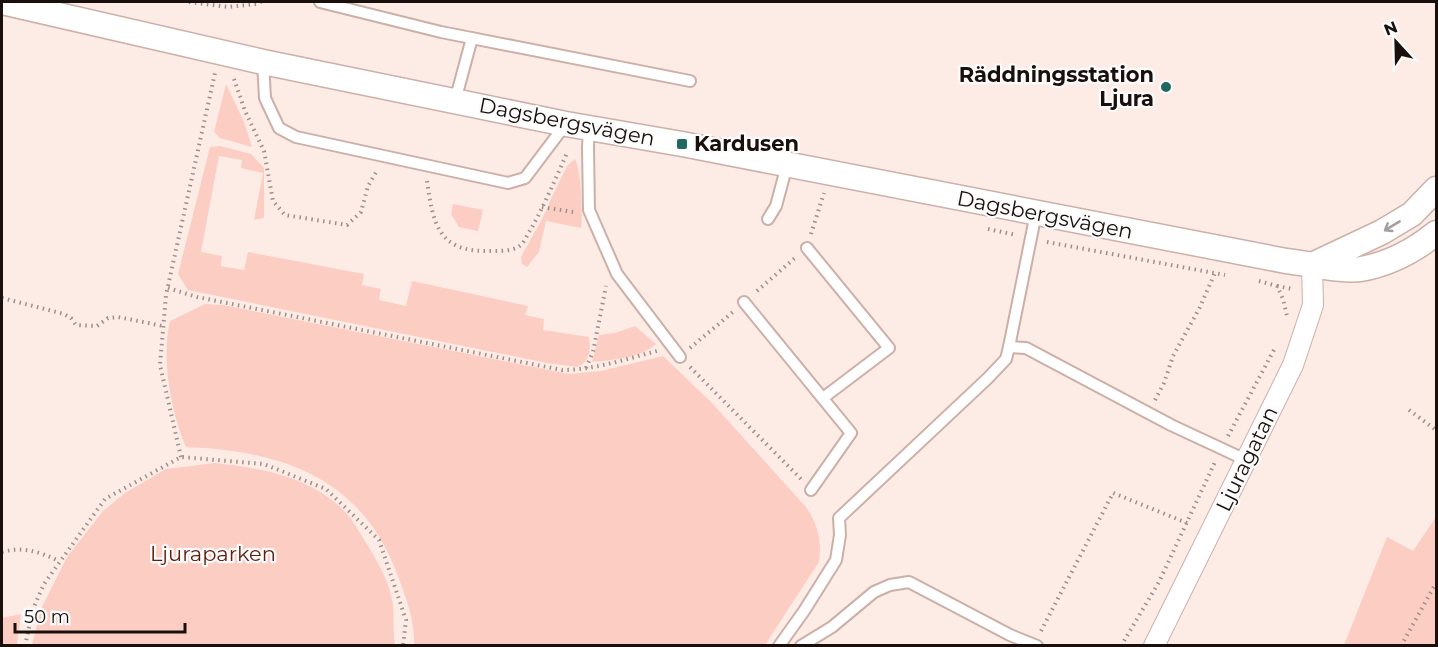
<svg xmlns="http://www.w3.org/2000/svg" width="1438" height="647" font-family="Montserrat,sans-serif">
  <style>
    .green { fill: #fccec3 }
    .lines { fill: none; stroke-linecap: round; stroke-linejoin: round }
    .service-casing { stroke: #ccb0a8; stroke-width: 14 }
    .minor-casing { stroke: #ccb0a8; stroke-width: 22 }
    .tertiary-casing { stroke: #ccb0a8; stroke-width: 27 }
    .path { stroke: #9e8f8b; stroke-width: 4; stroke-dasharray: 1.5 4.5; stroke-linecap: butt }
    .service { stroke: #fff; stroke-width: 10 }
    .minor { stroke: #fff; stroke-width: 20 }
    .tertiary { stroke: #fff; stroke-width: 24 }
    .oneway { stroke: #a39f9e }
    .poi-dot { fill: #1f685f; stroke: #fcfcfc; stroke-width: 2 }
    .labels { text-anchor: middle; stroke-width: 4.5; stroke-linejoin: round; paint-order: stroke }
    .poi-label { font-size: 21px; font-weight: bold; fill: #190f0c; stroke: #fcfcfc; text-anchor: end }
    .street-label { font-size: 21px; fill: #190f0c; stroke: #fcfcfc }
    .park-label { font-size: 21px; fill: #5f1d0d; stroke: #fcfcfc }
  </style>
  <rect width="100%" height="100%" fill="#fdebe6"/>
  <!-- green -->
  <g class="green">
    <polygon points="226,84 244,122 252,147 220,138 214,132"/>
    <path d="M220,146l31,8 13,14v50l-10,2 9,-47 -22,-5 1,-8 -23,-4 -18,96 21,4 -1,10 23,4 4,-18 116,22 -2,11 19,4 -2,11 27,6 6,-25 116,25 -3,9 19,4 -1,11 46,7c2,13 1,25 -12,30l-30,-4 -359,-73 -10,-16 32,-127z"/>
    <path d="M575,159c6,10 8,56 6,69l-35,-7 -7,31 -12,15 -5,-3 -1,-7c5,-10 28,-48 28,-54l18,-37z"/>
    <polygon points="453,204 483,210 478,231 459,227 451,214"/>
    <path d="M205,304l18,1 346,69 32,-3 62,-15 49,47 94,104c12,18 16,33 13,55l-54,83h-351c1,-22 -7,-45 -15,-66 -35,-100 -114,-128 -213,-132 -15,-34 -25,-89 -16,-126z"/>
    <path d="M635,326l21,18c-16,14 -42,16 -64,18l7,-27 16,-2z"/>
    <path d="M215,463c46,5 97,14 130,49 9,9 16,23 23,34 11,18 22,37 25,59 1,13 0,27 2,40h-363l9,-36 26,-52 36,-46 22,-18 41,-24z"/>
    <polygon points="1436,517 1436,645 1344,645 1387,537 1413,551"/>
    <polygon points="21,614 17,645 2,645 2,618"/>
  </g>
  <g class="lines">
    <!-- service casing -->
    <g class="service-casing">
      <g id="service">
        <polyline points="320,2 441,32 690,81"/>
        <polyline points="263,62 265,98 279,128 296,137 508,183 525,178 565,125"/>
        <polyline points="455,101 472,38"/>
        <polyline points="589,128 588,147 589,210 617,274 680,357"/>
        <polyline points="768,219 776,206 787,165"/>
        <polyline points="807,248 889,348 823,398"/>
        <polyline points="744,302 851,433 811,490"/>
        <polyline points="1009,347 1026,348 1171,425 1246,460"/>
        <polyline points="779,646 804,611 836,560 840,535 839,518 988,378 1006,359 1009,347 1036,213"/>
        <polyline points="801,646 832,627 874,592 890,585 909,582 1010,635 1037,646"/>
      </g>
    </g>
    <!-- minor casing -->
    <g class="minor-casing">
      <polyline id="minor" points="1154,646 1293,365 1313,305 1312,265"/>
    </g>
    <!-- tertiary casing -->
    <g class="tertiary-casing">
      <g id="tertiary">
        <path d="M2,2l261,60 303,62 116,20 604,117c20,2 56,11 75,8 28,-5 54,-19 75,-36"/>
        <polyline points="1312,265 1382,232 1412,214 1436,189"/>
      </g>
    </g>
    <!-- path -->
    <g class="path">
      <polyline points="189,2 228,7 257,4 261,2"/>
      <polyline points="234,79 245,111 264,151 273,201 285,215 347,225 361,212 368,186 378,169"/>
      <path d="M427,181c6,41 10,70 59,70 11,0 26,1 35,-6 4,-4 7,-12 10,-16 14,-25 25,-52 37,-78"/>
      <polyline points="542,207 573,212"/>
      <polyline points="988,229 1016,235"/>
      <polyline points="811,234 824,193"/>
      <polyline points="1047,242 1225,275"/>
      <polyline points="1259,281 1277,286 1283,299 1287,316"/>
      <polyline points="1277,286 1293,289"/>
      <path d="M168,288l29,9 365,73c32,0 64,-11 95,-19"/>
      <polyline points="757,291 796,257"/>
      <polyline points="2,298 64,314 71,318 76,325 97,326 108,318 118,317 163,326"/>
      <polyline points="690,348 733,312"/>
      <polyline points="690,367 801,479"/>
      <polyline points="586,368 593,352 606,286"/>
      <polyline points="1155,400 1164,383 1173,356 1200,307 1215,273"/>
      <polyline points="1409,410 1436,430"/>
      <polyline points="1228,436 1275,348"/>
      <polyline points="181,457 160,365 166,295 215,73"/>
      <path d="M2,552c21,-6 38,0 57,9"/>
      <polyline points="1041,631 1113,493 1187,523"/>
      <polyline points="25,646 33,609 44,584 105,499 181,457 264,464 326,489 379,540 406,620 403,646"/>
      <polyline points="1121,646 1159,582 1215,462"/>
      <polyline points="1401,646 1436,583"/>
    </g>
    <!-- service -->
    <use href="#service" class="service"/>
    <!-- minor -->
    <use href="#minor" class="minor"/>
    <!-- tertiary -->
    <use href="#tertiary" class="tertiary"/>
  </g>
  <!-- one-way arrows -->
  <defs><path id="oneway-shaft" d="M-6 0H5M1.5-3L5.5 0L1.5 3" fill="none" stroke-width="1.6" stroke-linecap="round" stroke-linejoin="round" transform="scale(1.5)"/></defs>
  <use class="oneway" href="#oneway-shaft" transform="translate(1392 226) rotate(149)"/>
  <!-- markers -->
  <g class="poi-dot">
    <circle cx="1166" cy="87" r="6"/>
    <rect x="676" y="138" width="12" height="12" rx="3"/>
  </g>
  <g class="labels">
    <!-- poi labels -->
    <g class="poi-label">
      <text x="1154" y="82">Räddningsstation<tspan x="1154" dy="24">Ljura</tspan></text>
      <text x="694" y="151" text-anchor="start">Kardusen</text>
    </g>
    <!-- street labels -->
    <g class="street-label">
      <text transform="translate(567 122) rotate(11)" y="7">Dagsbergsvägen</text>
      <text transform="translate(1045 215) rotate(11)" y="7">Dagsbergsvägen</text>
      <text transform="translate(1247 459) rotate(-64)" y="7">Ljuragatan</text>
    </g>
    <!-- park labels -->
    <g class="park-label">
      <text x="213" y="561">Ljuraparken</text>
    </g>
  </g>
  <!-- border -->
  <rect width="1438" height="647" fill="none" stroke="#190f0c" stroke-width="6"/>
  <!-- north arrow -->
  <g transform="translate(1396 42) rotate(338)" stroke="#fcfcfc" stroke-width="4.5" paint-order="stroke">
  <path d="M0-4.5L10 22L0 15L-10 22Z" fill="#190f0c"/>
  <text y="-9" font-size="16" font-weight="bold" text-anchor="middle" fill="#190f0c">N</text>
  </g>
  <!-- scale -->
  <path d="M15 623v9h170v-9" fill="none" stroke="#190f0c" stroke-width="3"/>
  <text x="24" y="623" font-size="18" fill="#190f0c" stroke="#fcfcfc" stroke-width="4.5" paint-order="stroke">50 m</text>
</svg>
